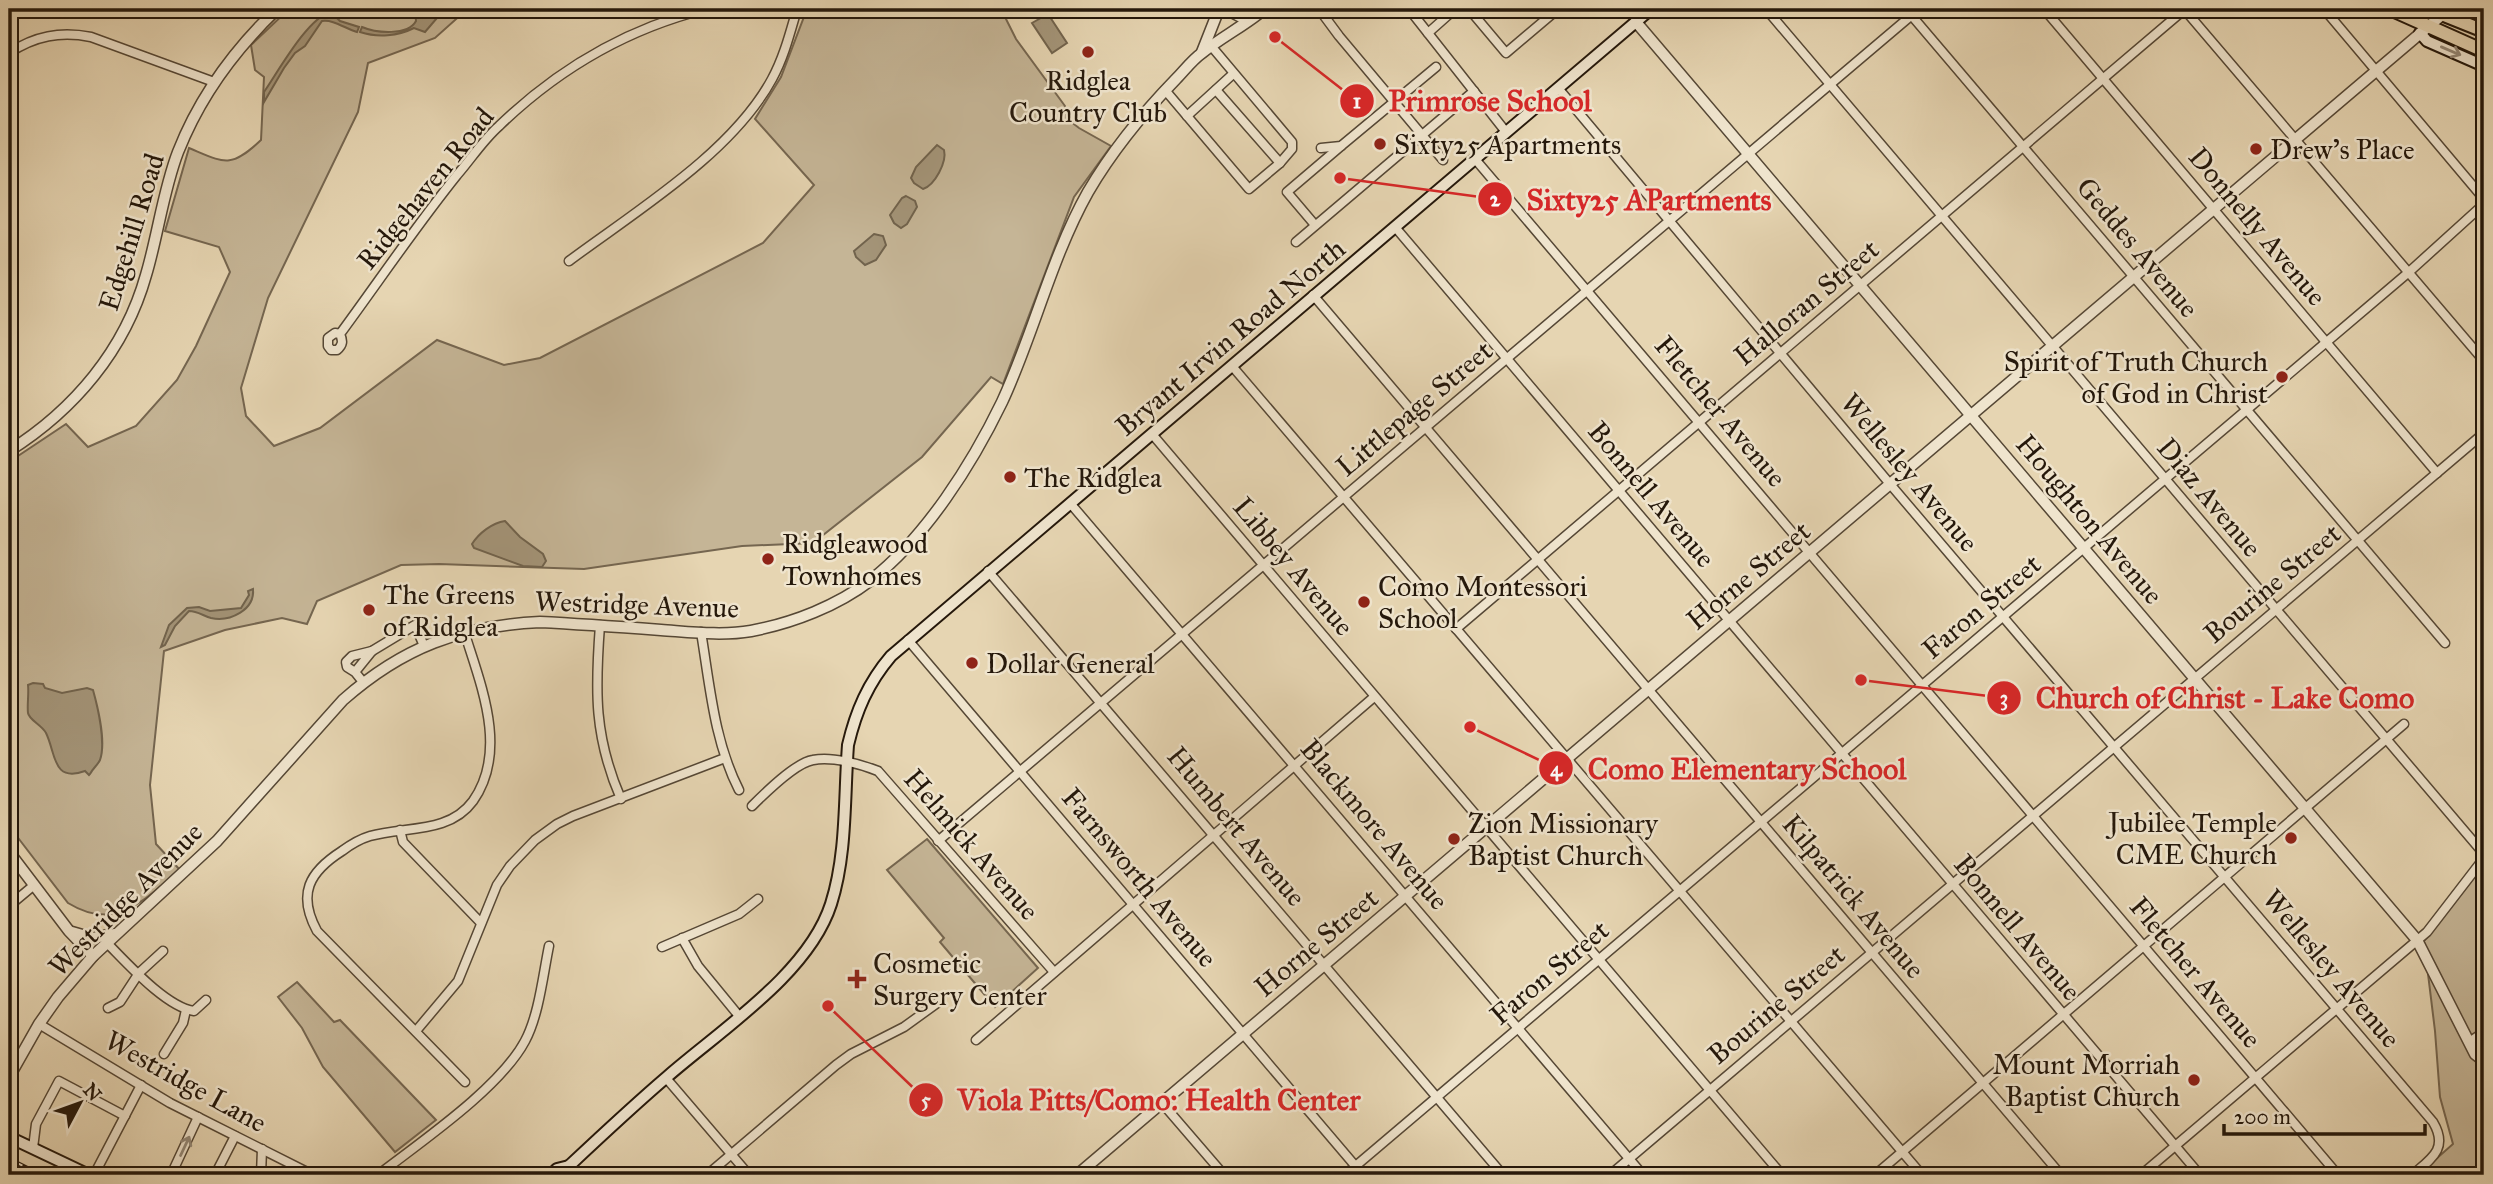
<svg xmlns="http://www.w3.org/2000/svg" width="2493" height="1184" font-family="'IM FELL Great Primer',serif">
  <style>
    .green { fill: #c5b596; stroke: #756650; stroke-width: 2 }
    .water { fill: #a49579; stroke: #71634d; stroke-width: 2 }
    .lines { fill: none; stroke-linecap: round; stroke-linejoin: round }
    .minor-casing { stroke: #554735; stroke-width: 11 }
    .tertiary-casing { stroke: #554735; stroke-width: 13 }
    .secondary-casing { stroke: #25180b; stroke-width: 14 }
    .primary-casing { stroke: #25180b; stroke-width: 16 }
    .minor { stroke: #efe4cd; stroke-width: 8 }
    .tertiary { stroke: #efe4cd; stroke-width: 10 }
    .secondary { stroke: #efe4cd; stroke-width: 10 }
    .primary { stroke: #e6d5b2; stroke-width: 12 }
    .rail-casing { stroke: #25180b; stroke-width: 4.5 }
    .rail { stroke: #efe4cd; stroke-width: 2; stroke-dasharray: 5; stroke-linecap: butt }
    .oneway { stroke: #948876 }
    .poi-dot { fill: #8f2418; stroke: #efe4cd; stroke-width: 2.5 }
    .labels { text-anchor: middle; stroke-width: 5; stroke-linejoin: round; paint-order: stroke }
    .poi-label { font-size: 28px; fill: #25180b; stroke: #efe4cd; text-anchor: start }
    .street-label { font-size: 28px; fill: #25180b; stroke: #efe4cd }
    .leader { fill: none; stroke: #d62828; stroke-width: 2.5 }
    .callout-dot { fill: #d62828; stroke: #efe4cd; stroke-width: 2.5 }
    .mark-label { font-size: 21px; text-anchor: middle; font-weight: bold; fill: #fff }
    .callout-label { font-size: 30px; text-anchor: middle; font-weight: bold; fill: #d62828; stroke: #efe4cd; stroke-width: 5; stroke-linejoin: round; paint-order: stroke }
  </style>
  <rect width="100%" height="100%" fill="#e6d5b2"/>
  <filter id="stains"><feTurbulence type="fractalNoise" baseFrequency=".00286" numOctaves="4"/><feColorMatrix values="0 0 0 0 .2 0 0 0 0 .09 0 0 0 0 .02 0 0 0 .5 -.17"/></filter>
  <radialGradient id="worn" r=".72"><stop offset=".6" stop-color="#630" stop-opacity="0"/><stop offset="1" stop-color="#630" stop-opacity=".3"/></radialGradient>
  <!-- green -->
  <g class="green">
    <path d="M289,9h174l1,3 -29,26 -67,25 -10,49 -90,186 -27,90 5,28 28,30 46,-18 117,-88 67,25 36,-7 223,-115 51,-58 -59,-66 26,-42 26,-68h194l15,30 49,67 1,12 13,10 32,18 -37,51 -71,187 -12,-7 -69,80 -109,86 -71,3 -158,23 -145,-5 -38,1 -84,36 -10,23 -25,-6 -57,12 -61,21 -14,134 6,59 24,26c-36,29 -63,63 -112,33l-59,-77v-364l57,-38 22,23 48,-21 41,-46 19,-34 34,-74 -11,-25 -54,-16 24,-83c36,15 41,21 72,-8l3,-63 -9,-7 -4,-25z"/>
    <polygon points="927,839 1038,968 995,1007 940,942 944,938 887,870"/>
    <polygon points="2484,865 2484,1175 2418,1175 2453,1144 2440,1097 2435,1031 2424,941"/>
    <polygon points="297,982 334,1022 340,1020 436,1120 395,1152 323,1067 302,1028 278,997"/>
  </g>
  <!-- water -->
  <g class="water">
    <path d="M415,9h25l-3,9 -12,14 -11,-4c-16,8 -36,10 -54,4l2,-5c14,6 46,9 54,-6z"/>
    <path d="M331,12l9,9 19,6 -2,5c-11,-3 -24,-13 -35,-11l-17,25 -10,7 -11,15 -20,34v-10c14,-20 44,-75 67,-80z"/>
    <polygon points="1048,14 1067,43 1052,53 1032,23"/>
    <path d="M937,145l7,5c3,12 -9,35 -21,39l-9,-6 -3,-5 5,-11z"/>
    <polygon points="906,196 915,201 917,207 907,224 901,228 894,223 890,215 902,198"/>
    <polygon points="874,234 883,236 886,245 876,260 865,265 856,257 854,251"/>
    <path d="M505,521l15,16 23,17 3,7 -4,6 -19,-1 -49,-18 -2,-4c7,-11 20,-21 33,-23z"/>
    <path d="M253,589c2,21 -23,33 -42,29 -8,-2 -13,-7 -22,-7l-14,15 -10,19 -4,2 8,-22 18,-17 12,-1 11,4 31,-3 8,-13 -1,-4z"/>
    <path d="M33,683l10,1 2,4 17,5 25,-5 6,2c5,18 13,53 7,70 -3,6 -7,8 -10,14l-1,1 -4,-4c-33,12 -29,-18 -39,-38 -4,-8 -17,-13 -18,-20 -1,-8 1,-19 0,-28z"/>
  </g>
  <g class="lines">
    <!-- minor casing -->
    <g class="minor-casing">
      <g id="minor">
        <polyline points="1319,9 1339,36 1443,160"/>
        <polyline points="1409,9 1506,132"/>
        <polyline points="1469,9 1506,53 1558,9"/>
        <polyline points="1766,9 2484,854"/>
        <polyline points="1906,9 2445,643"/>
        <polyline points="2044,9 2437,473"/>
        <polyline points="2184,9 2484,361"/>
        <polyline points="2324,9 2484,199"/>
        <polyline points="2472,9 2484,14"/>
        <polyline points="1428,33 1455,9"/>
        <path d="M9,53c26,-17 51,-22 82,-16l123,45"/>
        <path d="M1558,88l332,396 543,638c16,27 -2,37 -21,53"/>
        <polyline points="1165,90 1249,189 1280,163 1292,149 1292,142 1212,47"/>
        <polyline points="1216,90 1280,163"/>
        <polyline points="1187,116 1233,74"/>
        <polyline points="1321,148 1341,146 1436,67"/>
        <polyline points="1475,159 2338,1175"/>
        <polyline points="1315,225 1287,192 1341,146"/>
        <polyline points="1395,227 2200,1175"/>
        <polyline points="1296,242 1474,91"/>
        <path d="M569,261c67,-50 163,-108 203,-182 12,-22 18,-46 25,-70"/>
        <polyline points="1313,295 2061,1175"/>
        <path d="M340,334c3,7 3,11 -3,16h-6l-3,-4v-8l7,-5 5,1c39,-53 76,-108 117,-159 14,-16 26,-35 42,-49 59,-57 127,-97 207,-117"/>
        <polyline points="1232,366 1922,1175"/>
        <polyline points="1152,434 1782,1175"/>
        <polyline points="1070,503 1643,1175"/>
        <polyline points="988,571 1503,1175"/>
        <path d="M600,625c-5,66 -6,112 21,174"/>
        <polyline points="1456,629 2185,9"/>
        <path d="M464,631c16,52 45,119 9,170 -24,33 -68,25 -103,35 -10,3 -20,9 -28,15 -33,21 -45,43 -25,80l148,151"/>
        <path d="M701,632c9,54 13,109 38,158"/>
        <polyline points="908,640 1363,1175"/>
        <polyline points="372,651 415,625 424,646"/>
        <polyline points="355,672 372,651 352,656 346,662 347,667 355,672 363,682"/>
        <path d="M752,806c13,-13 43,-43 61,-46 19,-4 47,4 65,11l176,201"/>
        <polyline points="400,830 403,842 481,923"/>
        <polyline points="938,841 1919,9"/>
        <polyline points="9,906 33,886"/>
        <polyline points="682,938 698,966 739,1016"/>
        <path d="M107,943c20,20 59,64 87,68l12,-11"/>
        <polyline points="662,947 739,914 758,899"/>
        <polyline points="108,1008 120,1002 139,973 163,951"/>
        <polyline points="39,1024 170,1103 313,1175"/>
        <polyline points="416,1031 458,981 497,885 510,866 535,840 557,824 573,816 725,758"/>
        <polyline points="976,1040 1374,697"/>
        <polyline points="2469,1042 2484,1032"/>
        <polyline points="164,1054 183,1023 186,1010"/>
        <polyline points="2484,1076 2481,1090 2484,1110"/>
        <polyline points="666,1078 749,1175"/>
        <polyline points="1162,1103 1224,1175"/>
        <polyline points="33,1148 36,1124 59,1081 125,1116"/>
        <polyline points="94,1175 141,1085"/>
        <polyline points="171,1175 198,1117"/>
        <polyline points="215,1175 235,1136"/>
        <polyline points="261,1175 262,1149"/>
        <path d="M378,1175c44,-34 122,-87 147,-134 14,-26 18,-66 24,-95"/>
        <polyline points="707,1175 836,1065 851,1054 904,1027 940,1001"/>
        <polyline points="1345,1175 2409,272 2484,204"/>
        <polyline points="1610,1175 2484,433"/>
        <polyline points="1875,1175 2404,724"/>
        <polyline points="2141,1175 2427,932 2484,858"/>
      </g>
    </g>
    <!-- tertiary casing -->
    <g class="tertiary-casing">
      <g id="tertiary">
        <polyline points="1226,9 1243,18 1268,9"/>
        <polyline points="1636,22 2417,940 2475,1054 2484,1061"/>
        <polyline points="1202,52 1219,9"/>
        <path d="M9,451c65,-41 116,-101 137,-176 12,-40 17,-84 32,-123 22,-56 56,-102 99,-143"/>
        <polyline points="9,852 69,931 93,956"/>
        <polyline points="72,932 93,938 115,934"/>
        <path d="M9,1077l30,-53 19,-27 35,-41 124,-115 126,-141c60,-53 117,-74 197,-78 40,2 81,5 121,8 29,2 61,6 90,1 42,-8 86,-25 120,-51 55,-43 101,-116 131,-178 32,-69 49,-144 86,-210 24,-41 55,-79 88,-113 8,-8 16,-19 26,-26 17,-14 38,-25 56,-39"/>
        <polyline points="1077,1175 2449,9"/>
      </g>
    </g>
    <!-- secondary casing -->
    <g class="secondary-casing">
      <g id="secondary">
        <polyline points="2420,33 2427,41 2484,66"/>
        <polyline points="9,1137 89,1175"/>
        <polyline points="551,1175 557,1169 569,1166"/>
        <path d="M565,1175l4,-9c33,-31 65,-61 99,-90 54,-47 141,-103 163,-172 16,-50 13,-106 17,-159 8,-34 20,-62 43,-89l760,-647"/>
      </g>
    </g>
    <!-- primary casing -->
    <g class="primary-casing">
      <g id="primary">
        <polyline points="2390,9 2484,51"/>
        <polyline points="2429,9 2484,31"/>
      </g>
    </g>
    <!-- minor -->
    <use href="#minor" class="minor"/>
    <!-- tertiary -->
    <use href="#tertiary" class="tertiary"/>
    <!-- secondary -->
    <use href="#secondary" class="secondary"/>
    <!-- primary -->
    <use href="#primary" class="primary"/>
    <!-- rail casing -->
    <g class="rail-casing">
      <g id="rail">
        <polyline points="9,1159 41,1175"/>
        <polyline points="9,1173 14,1175"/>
      </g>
    </g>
    <!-- rail -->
    <use href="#rail" class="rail"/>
  </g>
  <!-- one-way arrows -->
  <defs><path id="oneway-shaft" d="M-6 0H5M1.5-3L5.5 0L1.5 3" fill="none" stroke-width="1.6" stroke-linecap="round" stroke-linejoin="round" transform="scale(1.75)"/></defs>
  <g class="oneway">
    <use href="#oneway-shaft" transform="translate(2451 51) rotate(23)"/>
    <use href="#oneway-shaft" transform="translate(185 1146) rotate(-65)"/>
  </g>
  <!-- markers -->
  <g class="poi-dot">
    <circle cx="1088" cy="52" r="7"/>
    <circle cx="1380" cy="144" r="7"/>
    <circle cx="2256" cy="149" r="7"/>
    <circle cx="2282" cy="377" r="7"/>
    <circle cx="1010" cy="477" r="7"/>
    <circle cx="768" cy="559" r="7"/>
    <circle cx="1364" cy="602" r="7"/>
    <circle cx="369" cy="610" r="7"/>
    <circle cx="972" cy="663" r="7"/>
    <circle cx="2291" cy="838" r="7"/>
    <circle cx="1454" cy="839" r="7"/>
    <path d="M853.5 968.5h7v7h7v7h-7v7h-7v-7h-7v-7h7z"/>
    <circle cx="2194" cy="1080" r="7"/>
  </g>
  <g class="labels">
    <!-- poi labels -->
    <g class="poi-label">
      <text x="1088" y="90" text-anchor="middle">Ridglea<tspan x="1088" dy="32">Country Club</tspan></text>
      <text x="1394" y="154">Sixty25 Apartments</text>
      <text x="2270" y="159">Drew's Place</text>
      <text x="2268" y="371" text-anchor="end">Spirit of Truth Church<tspan x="2268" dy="32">of God in Christ</tspan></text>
      <text x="1024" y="487">The Ridglea</text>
      <text x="782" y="553">Ridgleawood<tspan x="782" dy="32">Townhomes</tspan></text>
      <text x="1378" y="596">Como Montessori<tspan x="1378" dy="32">School</tspan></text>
      <text x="383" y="604">The Greens<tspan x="383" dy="32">of Ridglea</tspan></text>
      <text x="986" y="673">Dollar General</text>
      <text x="2277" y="832" text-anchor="end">Jubilee Temple<tspan x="2277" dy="32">CME Church</tspan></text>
      <text x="1468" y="833">Zion Missionary<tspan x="1468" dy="32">Baptist Church</tspan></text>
      <text x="873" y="973">Cosmetic<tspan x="873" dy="32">Surgery Center</tspan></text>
      <text x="2180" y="1074" text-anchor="end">Mount Morriah<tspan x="2180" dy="32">Baptist Church</tspan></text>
    </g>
    <!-- street labels -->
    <g class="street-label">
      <text transform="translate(425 188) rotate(-51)" y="10">Ridgehaven Road</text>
      <text transform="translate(2258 226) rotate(50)" y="10">Donnelly Avenue</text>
      <text transform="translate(131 232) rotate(-73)" y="10">Edgehill Road</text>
      <text transform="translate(2138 247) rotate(50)" y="10">Geddes Avenue</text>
      <text transform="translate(1806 302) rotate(-40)" y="10">Halloran Street</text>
      <text transform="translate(1230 337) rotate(-40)" y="10">Bryant Irvin Road North</text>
      <text transform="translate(1414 408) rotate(-40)" y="10">Littlepage Street</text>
      <text transform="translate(1721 411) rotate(50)" y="10">Fletcher Avenue</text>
      <text transform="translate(1910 472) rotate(50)" y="10">Wellesley Avenue</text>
      <text transform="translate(1652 494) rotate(50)" y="10">Bonnell Avenue</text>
      <text transform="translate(2210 497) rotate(50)" y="10">Diaz Avenue</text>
      <text transform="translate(2090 519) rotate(50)" y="10">Houghton Avenue</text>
      <text transform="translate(1294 566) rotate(50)" y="10">Libbey Avenue</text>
      <text transform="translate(1748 575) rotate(-40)" y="10">Horne Street</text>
      <text transform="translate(2272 583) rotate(-40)" y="10">Bourine Street</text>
      <text transform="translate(637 604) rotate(2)" y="10">Westridge Avenue</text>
      <text transform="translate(1981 606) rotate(-40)" y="10">Faron Street</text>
      <text transform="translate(1375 824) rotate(50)" y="10">Blackmore Avenue</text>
      <text transform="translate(1237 826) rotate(50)" y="10">Humbert Avenue</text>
      <text transform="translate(972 844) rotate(49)" y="10">Helmick Avenue</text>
      <text transform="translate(1140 877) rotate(50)" y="10">Farnsworth Avenue</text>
      <text transform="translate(1854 896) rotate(50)" y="10">Kilpatrick Avenue</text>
      <text transform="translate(125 899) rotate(-45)" y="10">Westridge Avenue</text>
      <text transform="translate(2018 927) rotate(50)" y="10">Bonnell Avenue</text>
      <text transform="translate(1316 942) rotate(-40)" y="10">Horne Street</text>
      <text transform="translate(2332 968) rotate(50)" y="10">Wellesley Avenue</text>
      <text transform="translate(1549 972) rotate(-40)" y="10">Faron Street</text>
      <text transform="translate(2196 972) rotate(50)" y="10">Fletcher Avenue</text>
      <text transform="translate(1776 1004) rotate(-40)" y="10">Bourine Street</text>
      <text transform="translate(186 1081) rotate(29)" y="10">Westridge Lane</text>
    </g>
  </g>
  <!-- callouts -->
  <path class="leader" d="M1275 37L1357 101M1340 178L1495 199M1861 680L2004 698M1470 727L1556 768M828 1006L926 1100"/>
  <g class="callout-dot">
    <circle cx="1275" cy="37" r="7"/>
    <circle cx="1340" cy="178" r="7"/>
    <circle cx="1861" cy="680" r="7"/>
    <circle cx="1470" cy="727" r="7"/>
    <circle cx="828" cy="1006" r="7"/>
    <circle cx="1357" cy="101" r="18"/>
    <circle cx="1495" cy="199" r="18"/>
    <circle cx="2004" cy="698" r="18"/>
    <circle cx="1556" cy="768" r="18"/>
    <circle cx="926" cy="1100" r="18"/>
  </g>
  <g class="mark-label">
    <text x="1357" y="108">1</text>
    <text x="1495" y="206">2</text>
    <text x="2004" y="705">3</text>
    <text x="1556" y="776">4</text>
    <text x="926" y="1107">5</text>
  </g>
  <g class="callout-label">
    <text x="1490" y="111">Primrose School</text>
    <text x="1649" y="210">Sixty25 APartments</text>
    <text x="2225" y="708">Church of Christ - Lake Como</text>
    <text x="1747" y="779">Como Elementary School</text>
    <text x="1159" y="1110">Viola Pitts/Como: Health Center</text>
  </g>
  <!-- margin -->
  <rect width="2493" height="1184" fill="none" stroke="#e6d5b2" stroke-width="35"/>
  <rect x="10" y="10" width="2472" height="1163" fill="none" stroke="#25180b" stroke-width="3.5"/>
  <rect x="18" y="18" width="2458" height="1149" fill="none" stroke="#25180b" stroke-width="2"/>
  <!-- north arrow -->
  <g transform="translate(80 1103) rotate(49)" stroke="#efe4cd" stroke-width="5" paint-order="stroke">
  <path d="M0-5L12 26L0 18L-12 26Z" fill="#25180b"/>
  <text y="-10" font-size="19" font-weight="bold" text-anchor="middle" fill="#25180b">N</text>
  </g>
  <!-- scale -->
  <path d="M2224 1124v10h201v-10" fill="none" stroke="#25180b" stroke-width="3.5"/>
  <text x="2234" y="1124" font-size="21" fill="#25180b" stroke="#efe4cd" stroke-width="5" paint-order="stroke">200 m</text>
  <rect width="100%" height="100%" filter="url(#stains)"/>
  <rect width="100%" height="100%" fill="url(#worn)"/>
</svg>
